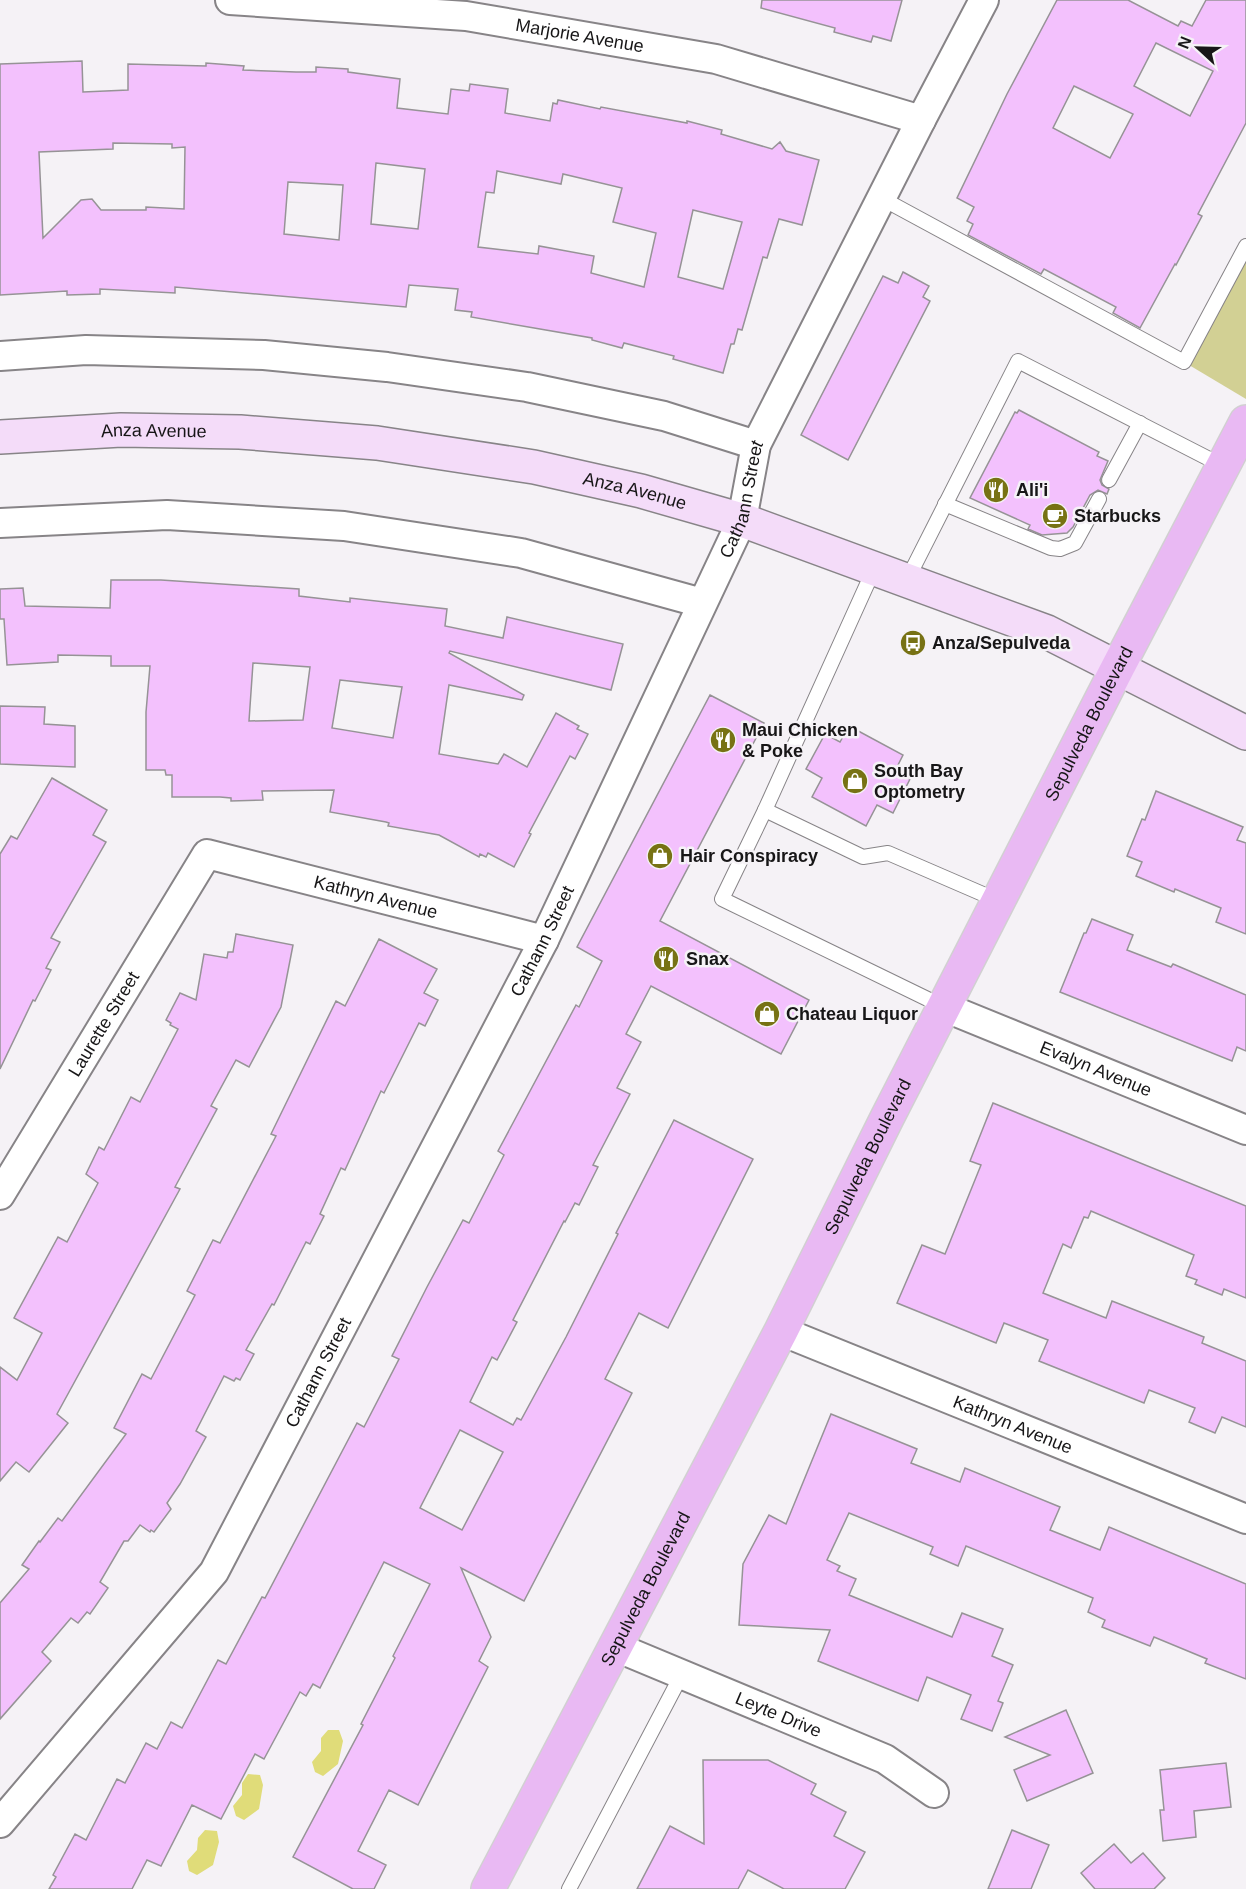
<svg xmlns="http://www.w3.org/2000/svg" width="1246" height="1889" font-family="Helvetica,sans-serif">
  <style>
    .green { fill: #d2d094 }
    .water { fill: #e0dc79 }
    .building { fill: #f3c1fd; stroke: #969396; stroke-width: 1.5; fill-rule: evenodd }
    .lines { fill: none; stroke-linecap: round; stroke-linejoin: round }
    .lane-casing { stroke: #878487; stroke-width: 16 }
    .street-casing { stroke: #878487; stroke-width: 32 }
    .secondary-casing { stroke: #878487; stroke-width: 36 }
    .primary-casing { stroke: #d1d0d1; stroke-width: 36 }
    .lane { stroke: #fff; stroke-width: 14 }
    .street { stroke: #fff; stroke-width: 28 }
    .secondary { stroke: #f4dcf9; stroke-width: 33 }
    .primary { stroke: #e9b9f3; stroke-width: 33 }
    .labels { text-anchor: middle; stroke-width: 5; stroke-linejoin: round; paint-order: stroke }
    .street-label { font-size: 18px; fill: #171617; stroke: #f5f2f6 }
    .poi-label { font-size: 18px; font-weight: bold; fill: #171617; stroke: #f5f2f6; text-anchor: start }
  </style>
  <rect width="100%" height="100%" fill="#f5f2f6"/>
  <!-- green -->
  <polygon class="green" points="1246,246 1246,399 1184,362"/>
  <!-- water -->
  <g class="water">
    <polygon points="328,1730 339,1730 343,1741 338,1764 323,1776 315,1772 312,1762 321,1751 321,1738"/>
    <polygon points="248,1774 260,1775 263,1785 259,1809 244,1820 236,1816 233,1806 242,1795 242,1783"/>
    <polygon points="205,1830 217,1831 219,1842 213,1865 197,1875 189,1871 187,1861 197,1850 198,1838"/>
  </g>
  <!-- building -->
  <g class="building">
    <polygon points="762,0 902,0 891,41 873,36 871,42 834,32 835,28 761,8"/>
    <path d="M1057,0h71l50,26 3,-5 11,5 14,-26h40v123l-48,91 4,2 -26,49 -1,-1 -35,64 -27,-15 3,-6 -72,-38 -3,5 -73,-39 5,-11 -6,-3 7,-14 -17,-9 50,-104zM1156,43l57,28 -23,45 -56,-30zM1074,86l59,28 -23,44 -57,-30z"/>
    <path d="M82,61l1,31 45,-2v-26l78,2v-3l38,3 -1,4 53,2h20v-5l32,2v3l52,7 -3,29 51,6 3,-25 18,2 1,-7 38,5 -3,24 45,8 3,-18 4,1 1,-4 42,9 1,-2 86,16v-2l35,9 -1,4 51,15 8,-7 6,9 33,9 -17,65 -23,-6 -12,39 -4,-1 -21,73 -4,-1 -4,15h-3l-8,29 -50,-14 1,-3 -50,-13 -2,5 -30,-8v-2l-121,-21 1,-5 -17,-2 3,-21 -49,-4 -3,22 -231,-20v6l-75,-4v5l-33,1v-4l-67,4v-231zM113,143l59,1v4l13,-1 -1,62 -38,-2v3h-45l-9,-11 -11,1 -38,38 -4,-86 74,-3zM376,163l49,6 -7,60 -47,-5zM497,171l64,13 2,-10 59,14 -9,34 43,11 -12,54 -53,-14 3,-17 -55,-10 -1,8 -60,-7 8,-55 8,1zM288,182l55,3 -4,55 -55,-6zM693,210l49,12 -19,67 -45,-12z"/>
    <polygon points="903,272 929,286 923,297 930,301 848,460 801,435 883,276 898,283"/>
    <polygon points="1019,410 1099,452 1097,456 1108,461 1100,480 1102,485 1109,489 1107,494 1098,490 1090,495 1073,527 1067,533 1042,535 1028,529 1030,525 970,498 1015,412 1017,413"/>
    <path d="M111,580h50l138,9v7l51,6v-4l97,11 -2,17 58,12 4,-21 116,27 -12,46 -161,-39 -1,2 75,42 -2,5 -73,-15 -10,69 59,10 6,-10 23,13 29,-54 23,13 -2,3 11,5 -13,25 -5,-3 -41,77 2,1 -17,33 -26,-14 -2,4 -6,-3 -1,3 -40,-22 -51,-9 1,-3 -3,-1 -56,-10 4,-22 -72,1 1,9 -32,1v-3l-11,-1h-48v-22h-6l-1,-5h-19v-58l4,-46h-39v-10l-53,-1v7l-51,3 -3,-46h-4v-30l23,-1 2,18 85,2zM253,663l57,4 -7,53 -54,1zM340,680l62,7 -9,51 -61,-10z"/>
    <path d="M710,695l54,28 -104,198 149,79 -28,54 -130,-68 -25,48 15,8 -24,46 13,6 -37,71 5,2 -19,38 -4,-2 -10,19 -1,-1 -51,99 4,2 -20,38 -5,-3 -22,45 43,23 4,-7 4,2 45,-83 52,-103 -2,-1 58,-113 79,39 -85,169 -29,-15 -34,66 27,14 -108,208 -63,-33 30,69 -12,24 9,6 -70,138 -29,-15 -31,61 28,14 -12,24h-21l-60,-32 70,-132 -2,-1 34,-66 -2,-2 37,-72 -46,-22 -64,126 -7,-4 -7,12 -6,-4 -36,67 -9,-5 -34,65 -29,-14 -31,61 -14,-6 -15,29h-83l7,-12 -3,-2 22,-41 11,6 31,-61 8,4 21,-40 11,6 14,-27 11,6 36,-68 8,4 36,-67 3,1 92,-175 7,4 35,-68 -7,-3 35,-69 36,-67 6,3 35,-68 -6,-4 78,-146 3,2 23,-46 -25,-14zM460,1430l43,22 -41,78 -42,-22z"/>
    <polygon points="0,706 45,707 44,724 75,726 75,767 0,764"/>
    <polygon points="849,726 903,755 895,771 910,779 893,813 877,805 866,826 812,797 822,778 806,769 825,734 840,742"/>
    <polygon points="52,778 107,810 93,835 106,842 51,938 60,942 46,968 51,970 35,1001 33,1000 0,1069 0,854 11,836 17,839"/>
    <polygon points="1156,791 1243,827 1237,840 1246,843 1246,934 1216,922 1221,908 1175,889 1174,892 1136,876 1142,862 1127,856 1142,819 1145,820"/>
    <polygon points="1092,919 1133,935 1127,950 1171,967 1173,964 1246,995 1246,1051 1237,1047 1232,1061 1060,992 1084,933 1086,933"/>
    <polygon points="236,934 293,945 281,1007 249,1067 236,1060 211,1106 217,1109 175,1187 180,1189 57,1414 68,1423 29,1472 16,1462 0,1481 0,1367 17,1380 42,1333 14,1318 58,1237 67,1242 98,1183 86,1174 99,1147 104,1150 131,1097 140,1102 178,1029 170,1025 171,1023 166,1020 180,993 196,1000 204,954 227,958 228,952 233,952"/>
    <polygon points="379,939 437,969 424,993 438,1000 425,1026 419,1023 384,1093 381,1091 345,1170 341,1168 320,1214 324,1216 310,1244 306,1242 274,1305 272,1304 246,1350 254,1354 240,1380 236,1378 234,1381 224,1376 196,1431 206,1437 180,1484 167,1503 171,1509 154,1532 151,1530 150,1532 140,1525 128,1541 124,1541 100,1582 108,1588 90,1614 87,1612 78,1623 71,1618 42,1652 51,1661 0,1719 0,1603 29,1569 22,1565 39,1541 40,1542 58,1518 62,1521 126,1434 114,1428 142,1374 151,1379 195,1295 187,1291 213,1240 220,1243 276,1136 271,1134 336,1001 345,1006"/>
    <polygon points="993,1103 1246,1206 1246,1298 1224,1289 1222,1295 1195,1284 1197,1280 1186,1276 1194,1255 1091,1211 1088,1218 1084,1217 1071,1248 1063,1244 1043,1293 1106,1318 1112,1301 1204,1337 1202,1343 1246,1361 1246,1427 1222,1417 1215,1433 1189,1422 1195,1408 1149,1390 1144,1403 1039,1361 1048,1340 1004,1323 996,1343 897,1303 922,1245 945,1254 981,1165 970,1161"/>
    <polygon points="831,1414 917,1449 911,1463 960,1482 965,1468 1060,1507 1050,1530 1100,1550 1109,1527 1246,1584 1246,1679 1205,1663 1207,1659 1154,1637 1150,1646 1102,1627 1105,1620 1088,1612 1093,1598 966,1546 958,1566 930,1554 933,1547 849,1513 827,1560 840,1566 837,1571 856,1579 849,1595 952,1637 962,1613 1003,1629 992,1656 1013,1665 998,1701 1003,1703 992,1731 961,1719 971,1695 927,1677 918,1701 818,1661 830,1630 739,1625 743,1564 769,1515 786,1524"/>
    <polygon points="1066,1710 1093,1773 1027,1801 1014,1770 1050,1755 1005,1737"/>
    <polygon points="703,1760 768,1760 816,1784 811,1794 846,1812 834,1836 865,1852 845,1889 784,1889 748,1870 738,1889 637,1889 670,1826 704,1844"/>
    <polygon points="1226,1763 1231,1807 1194,1811 1196,1837 1163,1841 1160,1810 1164,1810 1160,1770"/>
    <polygon points="1012,1830 1049,1845 1031,1889 988,1889"/>
    <polygon points="1114,1844 1131,1863 1143,1853 1165,1878 1154,1889 1095,1889 1081,1873"/>
  </g>
  <g class="lines">
    <!-- lane casing -->
    <g class="lane-casing">
      <g id="lane">
        <polyline points="881,198 1184,362 1246,246"/>
        <polyline points="1109,480 1140,423"/>
        <polyline points="945,504 1051,548 1060,549 1075,543 1099,499"/>
        <polyline points="874,569 765,810 863,857 888,853 999,901"/>
        <polyline points="906,582 1018,361 1223,466"/>
        <polyline points="765,810 722,899 944,1007"/>
        <polyline points="569,1889 682,1674"/>
      </g>
    </g>
    <!-- street casing -->
    <g class="street-casing">
      <g id="street">
        <path id="s1" d="M230,0l236,16 250,43 205,61"/>
        <polyline points="0,356 86,350 264,355 387,367 527,387 664,416 756,445"/>
        <polyline points="0,523 167,515 344,526 521,553 702,603"/>
        <path id="s2" d="M944,1007l302,123"/>
        <path id="s3" d="M0,1195l207,-341 337,86"/>
        <path id="s4" d="M781,1331l465,188"/>
        <path id="s5" d="M616,1647l269,112 49,34"/>
        <path id="s6" d="M0,1823l214,-251 330,-632 198,-420 14,-75 165,-325 63,-120"/>
      </g>
    </g>
    <!-- secondary casing -->
    <g class="secondary-casing">
      <g id="secondary">
        <path id="s7" d="M0,437l121,-7 119,2 137,11 157,24 107,24 101,29 305,112 199,101"/>
      </g>
    </g>
    <!-- primary casing -->
    <g class="primary-casing">
      <g id="primary">
        <path id="s8" d="M488,1889l293,-558 106,-213 231,-451 128,-245"/>
      </g>
    </g>
    <!-- lane -->
    <use href="#lane" class="lane"/>
    <!-- street -->
    <use href="#street" class="street"/>
    <!-- secondary -->
    <use href="#secondary" class="secondary"/>
    <!-- primary -->
    <use href="#primary" class="primary"/>
  </g>
  <!-- icons -->
  <defs>
    <g id="restaurant-disc" transform="scale(1.35)"><circle r="9.5" fill="#777214" stroke="#f5f2f6"/><path d="M-5-6h1v4h1v-4h1v4h1v-4h1v5L-1.5 .5V6h-2V.5L-5-1ZM5-6V6H3V1.5H1.5Q1.5-4 5-6Z" fill="#fff"/></g>
    <g id="cafe-disc" transform="scale(1.35)"><circle r="9.5" fill="#777214" stroke="#f5f2f6"/><path d="M-5.5-4.5H6V0H3Q3 3.5 0 3.5H-2.5Q-5.5 3.5-5.5 0ZM3-3.2v2h1.7v-2ZM-6 4.5H4V6H-6Z" fill="#fff"/></g>
    <g id="bus-disc" transform="scale(1.35)"><circle r="9.5" fill="#777214" stroke="#f5f2f6"/><path d="M-5-6H5V4H4V6H2V4H-2V6H-4V4H-5ZM-3.5-4V0h7V-4ZM-3.5 1.2v1.5H-2V1.2ZM2 1.2v1.5H3.5V1.2Z" fill="#fff"/></g>
    <g id="shop-disc" transform="scale(1.35)"><circle r="9.5" fill="#777214" stroke="#f5f2f6"/><path d="M-5-2.5h2.3a2.7 3.5 0 0 1 5.4 0H5L5.5 6h-11ZM-1.5-2.5h3a1.5 2.3 0 0 0-3 0Z" fill="#fff"/></g>
  </defs>
  <g fill-rule="evenodd">
    <use href="#restaurant-disc" x="996" y="490"/>
    <use href="#cafe-disc" x="1055" y="516"/>
    <use href="#bus-disc" x="913" y="643"/>
    <use href="#restaurant-disc" x="723" y="740"/>
    <use href="#shop-disc" x="855" y="781"/>
    <use href="#shop-disc" x="660" y="856"/>
    <use href="#restaurant-disc" x="666" y="959"/>
    <use href="#shop-disc" x="767" y="1014"/>
  </g>
  <g class="labels">
    <!-- street labels -->
    <g class="street-label">
      <text dy="6" stroke="none"><textPath href="#s1" startOffset="352">Marjorie Avenue</textPath></text>
      <text dy="6" stroke="none"><textPath href="#s7" startOffset="154">Anza Avenue</textPath></text>
      <text dy="6" stroke="none"><textPath href="#s7" startOffset="640">Anza Avenue</textPath></text>
      <text dy="6" stroke="none"><textPath href="#s6" startOffset="1527">Cathann Street</textPath></text>
      <text dy="6" stroke="none"><textPath href="#s8" startOffset="1311">Sepulveda Boulevard</textPath></text>
      <text dy="6" stroke="none"><textPath href="#s3" startOffset="573">Kathryn Avenue</textPath></text>
      <text dy="6" stroke="none"><textPath href="#s6" startOffset="1041">Cathann Street</textPath></text>
      <text dy="6" stroke="none"><textPath href="#s3" startOffset="200">Laurette Street</textPath></text>
      <text dy="6" stroke="none"><textPath href="#s2" startOffset="164">Evalyn Avenue</textPath></text>
      <text dy="6" stroke="none"><textPath href="#s8" startOffset="825">Sepulveda Boulevard</textPath></text>
      <text dy="6" stroke="none"><textPath href="#s6" startOffset="555">Cathann Street</textPath></text>
      <text dy="6" stroke="none"><textPath href="#s4" startOffset="250">Kathryn Avenue</textPath></text>
      <text dy="6" stroke="none"><textPath href="#s8" startOffset="339">Sepulveda Boulevard</textPath></text>
      <text dy="6" stroke="none"><textPath href="#s5" startOffset="176">Leyte Drive</textPath></text>
    </g>
    <!-- poi labels -->
    <g class="poi-label">
      <text x="1016" y="496">Ali'i</text>
      <text x="1074" y="522">Starbucks</text>
      <text x="932" y="649">Anza/Sepulveda</text>
      <text x="742" y="736">Maui Chicken<tspan x="742" dy="21">&amp; Poke</tspan></text>
      <text x="874" y="777">South Bay<tspan x="874" dy="21">Optometry</tspan></text>
      <text x="680" y="862">Hair Conspiracy</text>
      <text x="686" y="965">Snax</text>
      <text x="786" y="1020">Chateau Liquor</text>
    </g>
  </g>
  <!-- north arrow -->
  <g transform="translate(1198 48) rotate(292)" stroke="#f5f2f6" stroke-width="4.5" paint-order="stroke">
  <path d="M0-4.5L10 22L0 15L-10 22Z" fill="#171617"/>
  <text y="-9" font-size="16" font-weight="bold" text-anchor="middle" fill="#171617">N</text>
  </g>
</svg>
